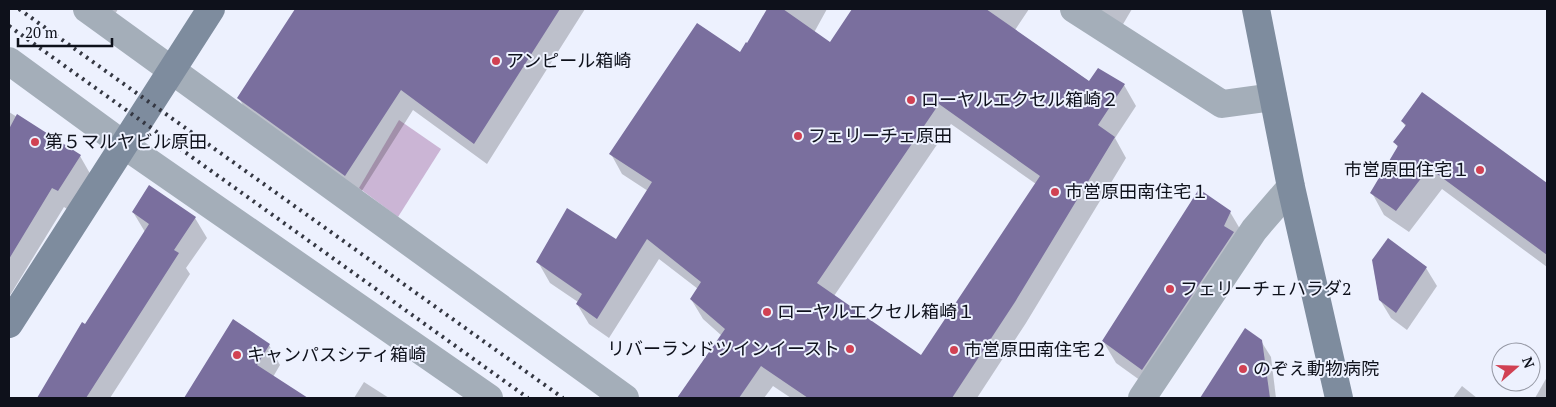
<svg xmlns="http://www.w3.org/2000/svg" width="1556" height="407" font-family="'PT Serif','Noto Sans JP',serif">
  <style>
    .green { fill: #cbb5d5 }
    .shadow { fill: #0003; fill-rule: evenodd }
    .building { fill: #7a6f9e; fill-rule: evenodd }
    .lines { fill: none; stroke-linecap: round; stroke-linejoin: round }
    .street { stroke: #a4aeb9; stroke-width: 28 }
    .secondary { stroke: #7e8c9e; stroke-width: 28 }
    .rail { stroke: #343742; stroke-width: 4; stroke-dasharray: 2.5 5; stroke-linecap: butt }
    .poi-dot { fill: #d14153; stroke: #edf1fe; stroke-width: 2 }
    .labels { text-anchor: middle; stroke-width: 4; stroke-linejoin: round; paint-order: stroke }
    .poi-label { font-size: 18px; fill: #0e111b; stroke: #edf1fe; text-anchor: start }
  </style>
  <rect width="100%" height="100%" fill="#edf1fe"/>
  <!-- green -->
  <polygon class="green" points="399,120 441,149 398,217 359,188"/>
  <!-- shadow -->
  <g class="shadow">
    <polygon points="100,9 118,9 113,18"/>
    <polygon points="296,9 585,9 487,164 413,110 358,197 251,120 239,98"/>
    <path d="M769,9h58l-49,89 10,7 66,-96h175l-14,21 75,52 8,-13 26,16 12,21 -21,32 11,20 -100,165 -49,75h-186l-18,-12 -9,12h-85l43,-62 -19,-17 -12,-20 7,-10 -39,-30 -50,79 -20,-14 -12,-20 1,-2 -28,-19 -12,-21 78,-21 32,-50 -26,-17 -11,-20 130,-101 7,-8zM951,124l85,60 -114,173 -88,-61z"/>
    <polygon points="1083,9 1132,9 1119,31"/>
    <polygon points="1423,94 1547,185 1547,267 1442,189 1409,232 1384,215 1372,193 1398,148 1395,142 1406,127 1402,121"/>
    <polygon points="9,112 80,156 92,177 70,211 64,207 9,297"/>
    <polygon points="133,212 195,218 207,238 186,268 190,274 110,398 38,398 83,324 85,326 145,232"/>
    <polygon points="1230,212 1243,234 1155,391 1116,363 1103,341"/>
    <polygon points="1389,240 1426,268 1437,286 1407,330 1391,318 1380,300"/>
    <polygon points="233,321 269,345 280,365 273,377 305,398 185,398"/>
    <polygon points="1245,330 1261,341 1271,357 1276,398 1202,398"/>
    <polygon points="1547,377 1547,398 1535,398"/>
    <polygon points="364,382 389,398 354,398"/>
    <polygon points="1462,386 1477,398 1453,398"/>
  </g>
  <!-- building -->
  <g class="building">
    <polygon points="295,9 560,9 474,144 401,90 345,176 237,98"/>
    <path d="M767,9h16l47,33 22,-33h134l103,72 9,-13 27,16 -27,41 17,12 -100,165 -63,96h-144l-47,-32 -22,32h-62l48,-69 -35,-30 11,-17 -54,-43 -50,80 -21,-15 6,-10 -46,-32 31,-54 49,31 36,-57 -43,-28 88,-131 43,29 6,-10 1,1zM939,104l101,72 -119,179 -104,-72z"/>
    <polygon points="1422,92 1547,183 1547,255 1429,168 1396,211 1370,193 1398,146 1393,142 1406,125 1401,121"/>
    <polygon points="17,114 81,155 58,191 52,188 9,259 9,129"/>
    <polygon points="149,185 196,217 174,250 179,253 86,398 37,398 82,322 85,324 149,224 132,212"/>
    <polygon points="1199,189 1231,211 1224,226 1234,232 1142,370 1102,341"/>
    <polygon points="1388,238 1427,267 1396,313 1379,300 1372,260"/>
    <polygon points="233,319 270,344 257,365 308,398 184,398"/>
    <polygon points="1245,328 1262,340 1270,398 1200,398"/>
  </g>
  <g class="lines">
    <!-- street -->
    <g class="street">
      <polyline points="87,9 625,398"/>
      <polyline points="1074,9 1222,104 1273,97"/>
      <polyline points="9,61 124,145 489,398"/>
      <polyline points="1142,398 1254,230 1291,187"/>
    </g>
    <!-- secondary -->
    <g class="secondary">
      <polyline points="1256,9 1291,187 1339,398"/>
      <polyline points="9,324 211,9"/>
    </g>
    <!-- rail -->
    <g class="rail">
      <polyline points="19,9 563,398"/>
      <polyline points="9,26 528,398"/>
    </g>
  </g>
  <!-- markers -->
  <g class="poi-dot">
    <circle cx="496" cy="61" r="5"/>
    <circle cx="911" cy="100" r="5"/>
    <circle cx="798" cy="136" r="5"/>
    <circle cx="35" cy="142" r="5"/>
    <circle cx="1480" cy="170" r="5"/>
    <circle cx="1055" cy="192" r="5"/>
    <circle cx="1170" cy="289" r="5"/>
    <circle cx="767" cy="312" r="5"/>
    <circle cx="850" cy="349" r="5"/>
    <circle cx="954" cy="350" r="5"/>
    <circle cx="237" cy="355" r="5"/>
    <circle cx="1243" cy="369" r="5"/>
  </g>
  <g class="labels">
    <!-- poi labels -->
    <g class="poi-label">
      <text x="506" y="67">アンピール箱崎</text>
      <text x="921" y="106">ローヤルエクセル箱崎２</text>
      <text x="808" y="142">フェリーチェ原田</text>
      <text x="45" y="148">第５マルヤビル原田</text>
      <text x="1470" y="176" text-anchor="end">市営原田住宅１</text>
      <text x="1065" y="198">市営原田南住宅１</text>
      <text x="1180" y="295">フェリーチェハラダ2</text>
      <text x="777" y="318">ローヤルエクセル箱崎１</text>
      <text x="840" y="355" text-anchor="end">リバーランドツインイースト</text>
      <text x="964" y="356">市営原田南住宅２</text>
      <text x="247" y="361">キャンパスシティ箱崎</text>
      <text x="1253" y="375">のぞえ動物病院</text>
    </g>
  </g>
  <!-- border -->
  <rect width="1556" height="407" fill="none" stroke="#0e111b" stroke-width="20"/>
  <!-- north arrow -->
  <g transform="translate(1516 367) rotate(70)"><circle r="24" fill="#edf1fe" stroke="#9497a3"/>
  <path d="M0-4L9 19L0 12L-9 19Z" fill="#d14153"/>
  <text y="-8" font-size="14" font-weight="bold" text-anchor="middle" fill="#0e111b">N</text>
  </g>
  <!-- scale -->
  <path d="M18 38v8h94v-8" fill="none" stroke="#0e111b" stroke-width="2.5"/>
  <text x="25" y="38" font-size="15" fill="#0e111b" stroke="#edf1fe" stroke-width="4" paint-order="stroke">20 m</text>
</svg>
